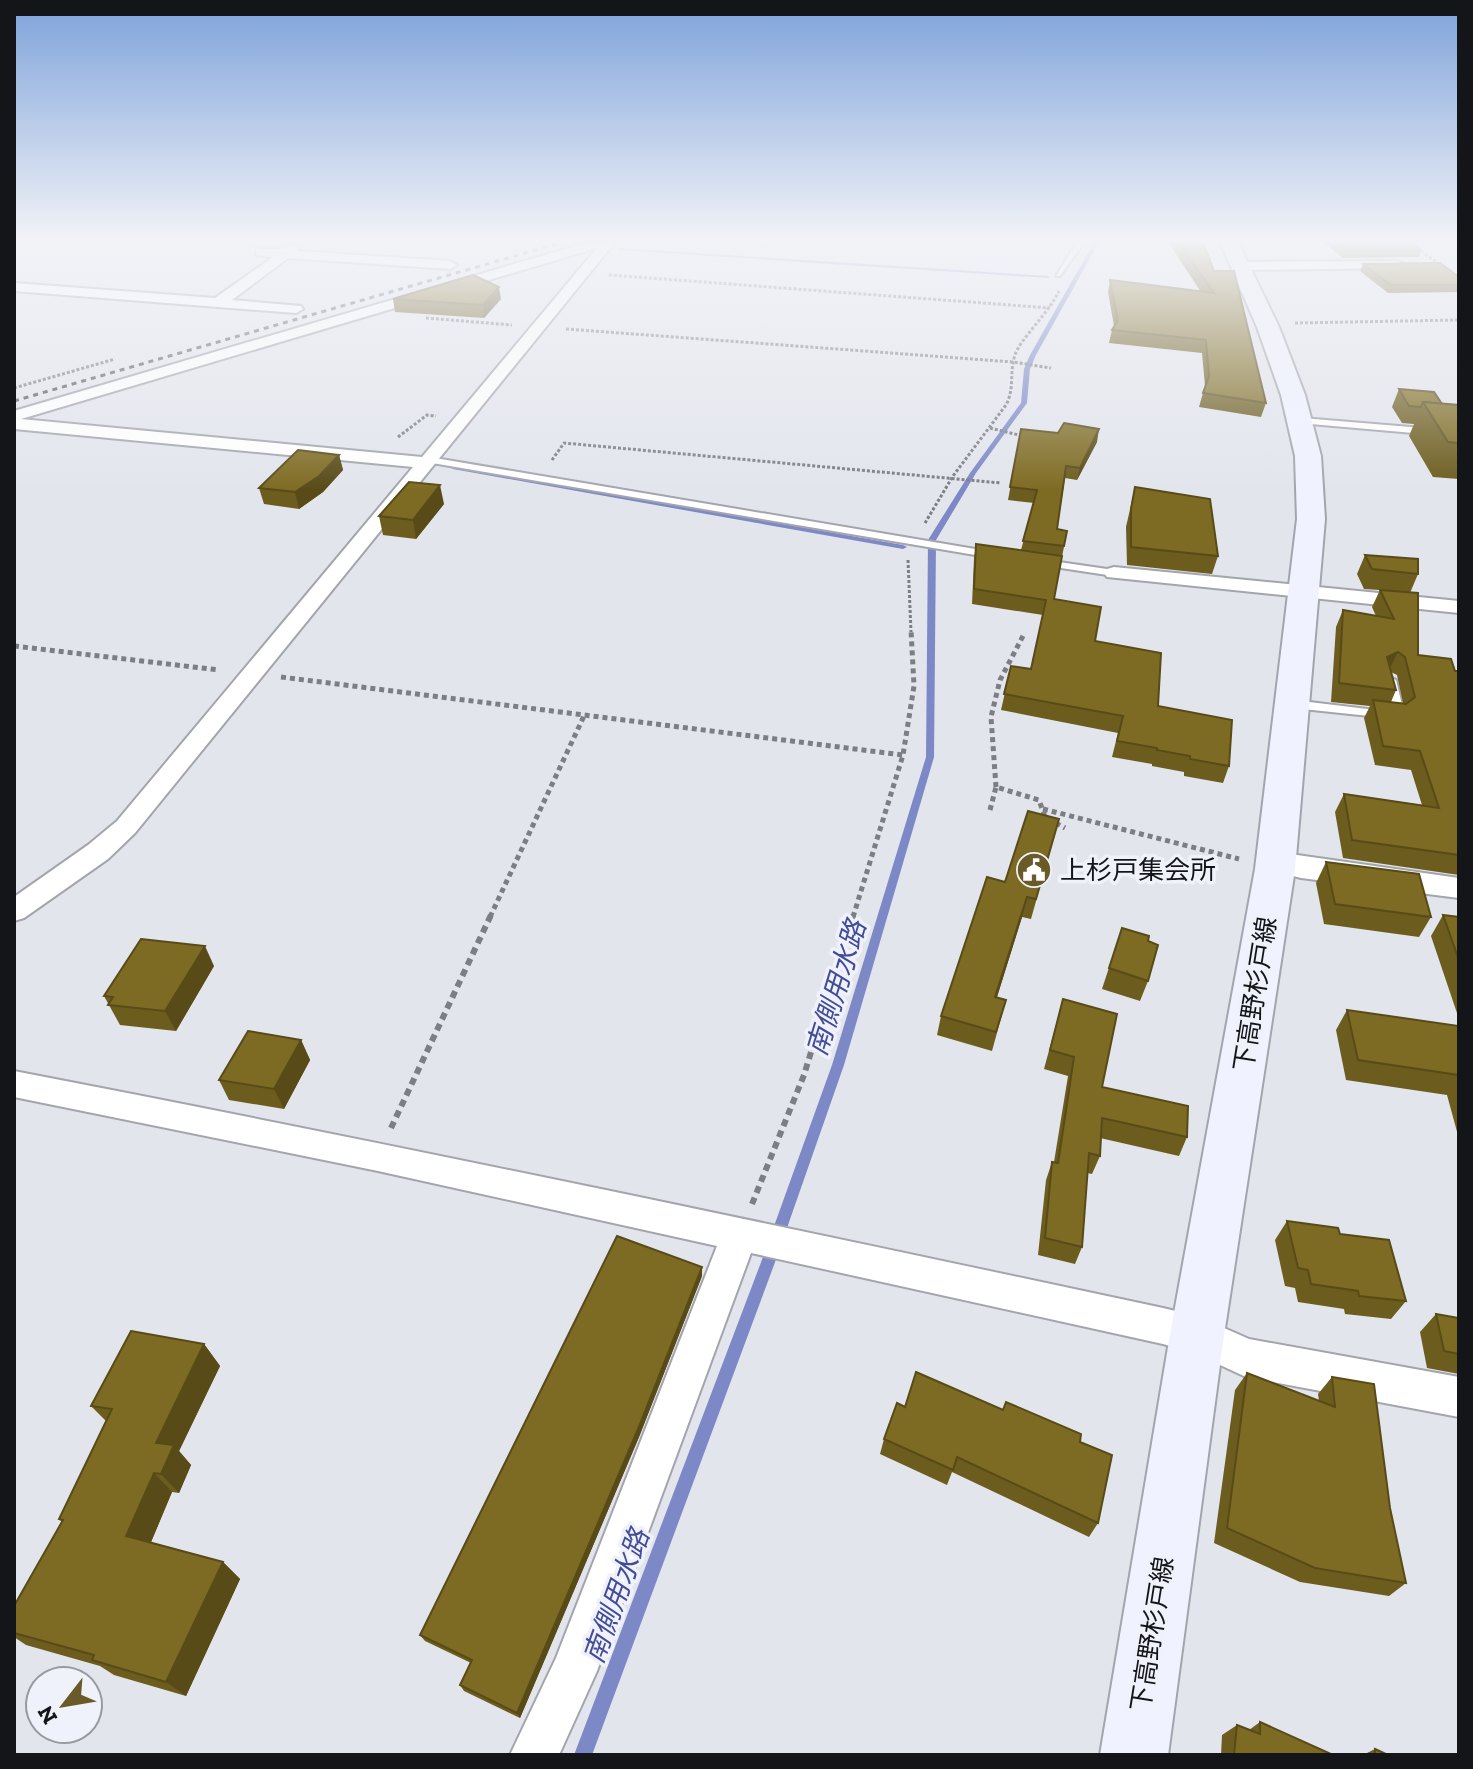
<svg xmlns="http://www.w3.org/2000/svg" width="1473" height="1769" font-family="'Zilla Slab','Noto Sans JP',serif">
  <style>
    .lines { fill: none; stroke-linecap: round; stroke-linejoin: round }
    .stream { fill: #7d88c6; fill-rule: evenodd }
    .lane-casing { stroke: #a3a5ad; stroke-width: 4 }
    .street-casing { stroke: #a3a5ad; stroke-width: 4 }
    .secondary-casing { stroke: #a3a5ad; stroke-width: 4 }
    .path-far2 { stroke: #7d7e84; stroke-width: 3; stroke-dasharray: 3 2; stroke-linecap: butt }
    .path-far1 { stroke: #7d7e84; stroke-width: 5; stroke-dasharray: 5 4; stroke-linecap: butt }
    .path { stroke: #7d7e84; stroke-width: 6; stroke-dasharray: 7 5; stroke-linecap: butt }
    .lane { fill: #fff; fill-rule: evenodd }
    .street { fill: #fff; fill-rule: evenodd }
    .secondary { fill: #f0f2ff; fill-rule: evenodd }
    .rail { stroke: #57585d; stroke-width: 3; stroke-dasharray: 5 5; stroke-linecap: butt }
    .wall { fill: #6c5c1e; fill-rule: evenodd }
    .shaded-wall { fill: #584b18 }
    .building { fill: #7e6b23; stroke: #584b18; stroke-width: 2 }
    .labels { text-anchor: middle; stroke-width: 7; stroke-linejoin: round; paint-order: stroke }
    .poi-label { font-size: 26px; fill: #141518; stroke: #f0f2fb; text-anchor: start }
    .street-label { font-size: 26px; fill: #141518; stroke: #f0f2fb }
    .water-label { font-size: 28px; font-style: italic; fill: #434c98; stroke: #f0f2fb }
  </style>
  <rect width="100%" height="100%" fill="#e3e5ed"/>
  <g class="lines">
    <!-- stream -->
    <g class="stream">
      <polygon points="1094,242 1099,242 1036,355 1030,369 1027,403 976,473 936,540 934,757 844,1065 774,1265 592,1755 574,1755 760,1265 832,1065 926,757 928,540 970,473 1021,403 1024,369 1030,355"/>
      <polygon points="620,248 1048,276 1050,277 1048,278 618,250"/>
      <polygon points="455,466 903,545 907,547 903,549 453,469 452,468"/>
    </g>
    <!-- lane casing -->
    <g class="lane-casing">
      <g id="lane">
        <polygon points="1077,242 1084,242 1060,276 1056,276"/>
        <polygon points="1302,418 1459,431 1459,437 1299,423 1298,421"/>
        <polygon points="429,457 993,552 998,555 993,558 426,462 426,458"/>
        <polygon points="1045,560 1114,570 1119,573 1114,576 1041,565 1040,563"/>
        <polygon points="1390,677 1396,680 1404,713 1398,719 1293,708 1287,704 1293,700 1392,712 1384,680"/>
      </g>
    </g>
    <!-- street casing -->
    <g class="street-casing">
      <g id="street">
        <path d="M589,242h26l-480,591 -27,26 -84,59 -10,3v-24l74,-52 29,-24 296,-354 -399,-38v-18zM597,248l-175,209 -401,-38z"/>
        <polygon points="292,245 297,246 298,251 450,261 457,265 450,269 288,258 232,300 301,306 303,309 296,313 14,291 14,283 215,298 273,257 256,255 256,249 283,249"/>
        <polygon points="1398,261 1405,265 1403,268 1240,270 1233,266 1240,262"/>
        <polygon points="1114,567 1459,601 1459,613 1107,577 1104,573 1107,569"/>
        <polygon points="1276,852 1459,878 1459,898 1301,878 1266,869 1262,862 1266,855"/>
        <path d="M14,1071c384,74 766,155 1149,237l34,8 52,23 210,38v40l-213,-40 -54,-25 -29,-8 -412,-91 -154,418 -38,84h-49l46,-97 161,-412 -339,-75 -364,-74z"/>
      </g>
    </g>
    <!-- secondary casing -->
    <g class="secondary-casing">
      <polygon id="secondary" points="1220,242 1238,242 1279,327 1305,395 1321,456 1325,519 1295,869 1224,1335 1168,1755 1100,1755 1170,1335 1255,869 1297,519 1295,456 1281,395 1257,327"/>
    </g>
    <!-- path-far2 -->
    <g class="path-far2">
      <polyline points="1409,242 1439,264"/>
      <polyline points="609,275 1050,308"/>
      <polyline points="426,318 512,325"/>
      <polyline points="1295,323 1459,320"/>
      <polyline points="566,329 1013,362 1051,368"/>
      <polyline points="14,388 115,359"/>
      <polyline points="990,428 1023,436"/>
      <polyline points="398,437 427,415 436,416"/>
      <polyline points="552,460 564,443 1001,483"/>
      <path d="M925,523l28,-47 53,-71c9,-17 3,-33 9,-50 5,-16 34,-42 44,-64"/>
      <polyline points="908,560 911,632"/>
    </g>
    <!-- path-far1 -->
    <g class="path-far1">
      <polyline points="14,646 219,670"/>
      <polyline points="281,677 903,755"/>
      <polyline points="996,787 991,717 1000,680 1024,634"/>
      <polyline points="1043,809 1239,859"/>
      <polyline points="990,810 996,787 1039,800 1045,817 1065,828"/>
      <polyline points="490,917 584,716"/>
      <polyline points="853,917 903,755 914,686 911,630"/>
    </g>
    <!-- path -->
    <g class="path">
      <polyline points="391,1128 491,915"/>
      <polyline points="752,1204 804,1075 853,915"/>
    </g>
    <!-- lane -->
    <use href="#lane" class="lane"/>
    <!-- street -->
    <use href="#street" class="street"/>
    <!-- secondary -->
    <use href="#secondary" class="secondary"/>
    <!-- rail -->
    <polyline class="rail" points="14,401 563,242"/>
  </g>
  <!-- wall -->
  <g class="wall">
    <polygon points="1168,242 1203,242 1266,403 1261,417 1199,407 1205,386 1202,353 1109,343 1112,330 1114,326 1108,292 1110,280 1201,292"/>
    <polygon points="1323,242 1412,242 1421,250 1419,257 1343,258"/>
    <polygon points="1363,264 1459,277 1459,292 1388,293 1360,271"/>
    <polygon points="393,299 501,299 484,318 395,312"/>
    <polygon points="1399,389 1442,403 1459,405 1459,479 1433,477 1409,436 1414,424 1402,423 1392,407"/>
    <polygon points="1021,429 1097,442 1077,480 1065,478 1057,529 1067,531 1054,599 1158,706 1229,766 1223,783 1184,776 1184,772 1152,766 1152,764 1112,757 1118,733 1001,710 1011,666 1031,669 1043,615 972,604 974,559 976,544 1021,550 1034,503 1008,500"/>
    <polygon points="339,455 343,470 323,492 299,509 264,504 259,488"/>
    <polygon points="1135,487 1218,556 1212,574 1127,565 1126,527"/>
    <polygon points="444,504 416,539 383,535 379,516"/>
    <path d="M1365,555l53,19 -8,19 8,62 37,16h4v204l-116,-17 -8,-46 9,-18 78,11 -11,-35 -36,-5 -11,-47 6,-12 -39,-4 5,-75 7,-17 33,6 -4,-9 8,-17 -16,-1 -7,-15zM1391,672l6,3 6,28 -12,-1 5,-12z"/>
    <polygon points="1059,819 1031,919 1022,917 997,997 1006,1000 992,1051 937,1035 941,1016 1005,882"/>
    <polygon points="1326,862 1431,917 1419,937 1324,924 1316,883"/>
    <polygon points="1443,915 1459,917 1459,1019 1431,936"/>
    <polygon points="1122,928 1148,941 1148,981 1140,1001 1102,989"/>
    <polygon points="214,966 176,1031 120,1025 104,996"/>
    <polygon points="1063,999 1102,1087 1187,1137 1179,1156 1100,1138 1100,1156 1092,1174 1087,1173 1082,1247 1075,1264 1038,1255 1046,1180 1052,1162 1054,1162 1068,1076 1044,1069"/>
    <polygon points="1347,1010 1459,1026 1459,1139 1447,1095 1346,1080 1336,1030"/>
    <polygon points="301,1040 310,1060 284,1109 229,1100 219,1080"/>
    <polygon points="1287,1221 1340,1234 1406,1301 1391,1319 1345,1314 1344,1309 1298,1302 1295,1288 1285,1286 1275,1240"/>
    <polygon points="702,1276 639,1437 520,1718 464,1691 460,1685 471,1663 425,1641 420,1635"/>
    <polygon points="1436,1314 1459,1318 1459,1374 1427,1368 1420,1332"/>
    <polygon points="204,1344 220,1366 179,1451 191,1465 179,1493 172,1492 151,1542 223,1562 240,1579 186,1696 114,1675 100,1666 26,1645 14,1637 14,1606 62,1522 59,1519 106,1421 91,1406"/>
    <polygon points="1247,1373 1319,1401 1318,1394 1332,1377 1390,1508 1406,1583 1389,1596 1300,1582 1214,1543 1235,1390"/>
    <polygon points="1006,1402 1080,1442 1098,1523 1089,1537 952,1472 947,1485 880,1454 884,1439 905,1407 1003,1409"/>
    <polygon points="1260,1722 1333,1755 1221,1755 1222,1735 1237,1725 1249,1730"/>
    <polygon points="1375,1749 1388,1755 1363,1755"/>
  </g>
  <!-- shaded-wall -->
  <g class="shaded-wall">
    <polygon points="499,287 501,299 484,318 483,305"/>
    <polygon points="1099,429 1097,442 1077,480 1080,468"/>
    <polygon points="339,455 343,470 323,492 299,509 295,492"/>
    <polygon points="440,485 444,504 416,539 413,520"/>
    <polygon points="1398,652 1389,670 1387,657"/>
    <polygon points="1027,897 1022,917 991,1016 995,997"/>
    <polygon points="205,946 214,966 176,1031 165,1011"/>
    <polygon points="301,1040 310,1060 284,1109 274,1089"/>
    <polygon points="702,1267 702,1276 639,1437 520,1718 517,1713"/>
    <polygon points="204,1344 220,1366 179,1451 191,1465 179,1493 161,1474 156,1443"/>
    <polygon points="154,1473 172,1492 146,1554 126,1536"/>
    <polygon points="223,1562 240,1579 186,1696 166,1682"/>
  </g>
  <!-- building -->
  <g class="building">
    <polygon points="1178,242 1203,242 1214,271 1234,271 1266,403 1203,393 1209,376 1206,340 1112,330 1118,320 1110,280 1214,293"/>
    <polygon points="1335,242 1412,242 1421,250 1346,250"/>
    <polygon points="1440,263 1459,277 1459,285 1391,285 1363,264"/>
    <polygon points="473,275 499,287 483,305 393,299"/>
    <polygon points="1399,389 1434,392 1442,404 1423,402 1421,407 1409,406"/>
    <polygon points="1423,402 1459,405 1459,443 1448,442"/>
    <polygon points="1064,423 1099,429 1080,468 1066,466 1057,529 1067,531 1064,546 1023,541 1037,490 1010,487 1021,429 1058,433"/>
    <polygon points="298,450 339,455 319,476 295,492 259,488"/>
    <polygon points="409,482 440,485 413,520 379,516"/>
    <polygon points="1135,487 1210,499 1218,556 1131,547 1131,509"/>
    <polygon points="976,544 1062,556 1054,599 1101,607 1095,641 1161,653 1158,706 1232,720 1229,766 1190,759 1190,756 1157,750 1157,748 1117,741 1123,716 1004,694 1011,666 1031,669 1046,600 974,589"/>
    <polygon points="1365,555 1418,559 1418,574 1372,569"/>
    <polygon points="1380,590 1418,593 1418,655 1451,659 1455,671 1459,671 1459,855 1352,840 1344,794 1439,808 1420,751 1383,746 1373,700 1406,704 1415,697 1405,657 1398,652 1387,657 1396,690 1339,683 1343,610 1394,619"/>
    <polygon points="1028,811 1059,819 1036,899 1027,897 995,997 1006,1000 996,1032 941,1016 987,877 1005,882"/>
    <polygon points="1326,862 1419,874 1431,917 1335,904"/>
    <polygon points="1443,915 1459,917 1459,960"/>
    <polygon points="1122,928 1149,936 1148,941 1158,945 1148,981 1109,968"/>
    <polygon points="141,939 205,946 165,1011 108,1005 113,997 104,996"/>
    <polygon points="1063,999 1117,1014 1102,1087 1188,1106 1187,1137 1102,1118 1100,1156 1089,1153 1082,1247 1045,1238 1052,1162 1058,1163 1074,1057 1050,1050"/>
    <polygon points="1347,1010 1459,1026 1459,1075 1358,1060"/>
    <polygon points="248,1031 301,1040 274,1089 219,1080"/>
    <polygon points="1287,1221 1338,1228 1340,1234 1389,1240 1406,1301 1359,1296 1358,1291 1311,1284 1308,1270 1298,1268"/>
    <polygon points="617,1236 702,1267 638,1429 517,1713 460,1685 472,1660 420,1635"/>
    <polygon points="1436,1314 1459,1318 1459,1354 1444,1351"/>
    <polygon points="131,1331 204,1344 156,1443 174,1445 161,1474 154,1473 126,1536 223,1562 166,1682 92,1660 94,1655 14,1633 14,1606 63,1520 59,1519 112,1409 91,1406"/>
    <polygon points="916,1372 1003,1410 1006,1402 1081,1434 1080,1442 1112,1455 1098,1523 957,1457 953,1470 884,1439 897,1403 905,1407"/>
    <polygon points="1247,1373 1335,1407 1332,1377 1374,1384 1390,1508 1406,1583 1315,1568 1227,1528"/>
    <polygon points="1260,1722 1333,1755 1234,1755 1237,1725 1260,1734"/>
    <polygon points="1375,1749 1388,1755 1375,1755"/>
  </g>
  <!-- sky -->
  <linearGradient id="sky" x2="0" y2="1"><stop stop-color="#7da2da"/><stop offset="0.49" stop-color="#f2f3f7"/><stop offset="1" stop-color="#f2f3f7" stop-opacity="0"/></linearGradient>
  <rect width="1473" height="490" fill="url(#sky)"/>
  <!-- icons -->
  <defs>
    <g id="civic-disc" transform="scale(1.8)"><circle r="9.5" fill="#695a27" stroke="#f0f2fb"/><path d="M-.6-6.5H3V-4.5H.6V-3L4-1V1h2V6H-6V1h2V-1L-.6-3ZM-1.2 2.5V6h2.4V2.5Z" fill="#fff"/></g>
  </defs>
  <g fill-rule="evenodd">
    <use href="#civic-disc" x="1034" y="870"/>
  </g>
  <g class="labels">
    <!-- poi labels -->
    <g class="poi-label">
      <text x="1060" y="879">上杉戸集会所</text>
    </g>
    <!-- street labels -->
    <g class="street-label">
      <text transform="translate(1255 994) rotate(-81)" y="9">下高野杉戸線</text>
      <text transform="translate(1152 1634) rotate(-81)" y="9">下高野杉戸線</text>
    </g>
    <!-- water labels -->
    <g class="water-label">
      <text transform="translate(836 988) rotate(-73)" y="10">南側用水路</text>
      <text transform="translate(616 1596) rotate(-70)" y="10">南側用水路</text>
    </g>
  </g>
  <!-- border -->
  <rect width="1473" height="1769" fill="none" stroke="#141518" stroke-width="32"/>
  <!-- north arrow -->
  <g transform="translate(64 1705) rotate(239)"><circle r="38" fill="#f0f2fb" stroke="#989aa0" stroke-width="2"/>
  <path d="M0-6L14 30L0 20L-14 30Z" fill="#695a27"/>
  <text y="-12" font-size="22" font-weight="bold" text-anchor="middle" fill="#141518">N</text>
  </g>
</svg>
